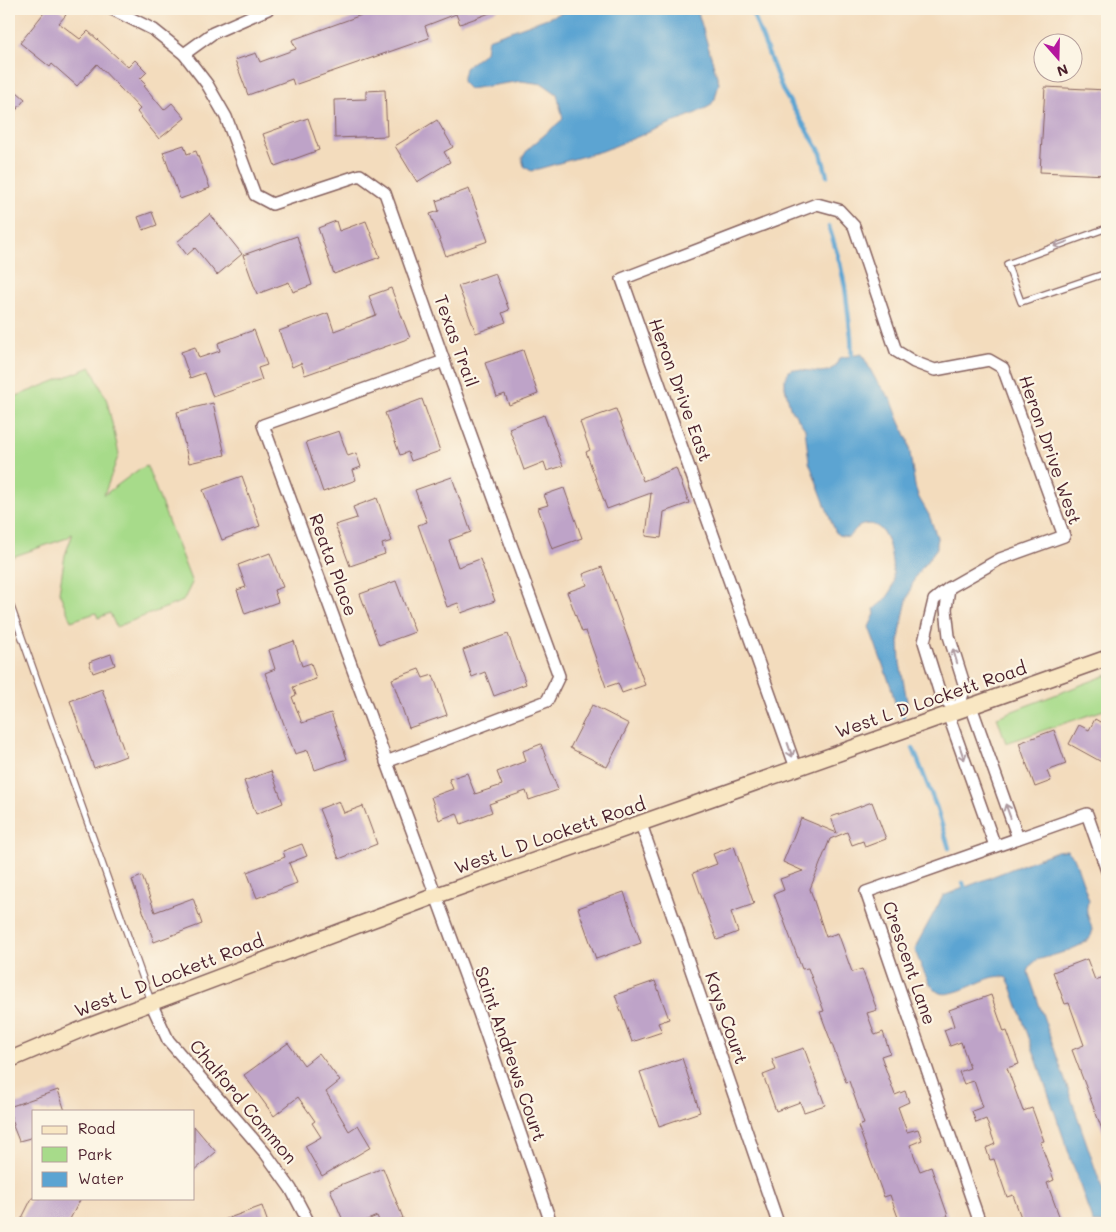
<svg xmlns="http://www.w3.org/2000/svg" width="1116" height="1232" font-family="Mali,sans-serif">
  <style>
    .green { fill: #a7db8a; stroke: #787d5a }
    .water { fill: #5ba4d2; stroke: #52627e }
    .lines { fill: none; stroke-linecap: round; stroke-linejoin: round }
    .stream { stroke: #5ba4d2; stroke-width: 4.5 }
    .building { fill: #bea3c8 }
    .service-casing { stroke: #85615e; stroke-width: 8 }
    .minor-casing { stroke: #85615e; stroke-width: 14 }
    .secondary-casing { stroke: #85615e; stroke-width: 18 }
    .service { stroke: #fff; stroke-width: 5.5 }
    .minor { stroke: #fff; stroke-width: 11 }
    .secondary { stroke: #f9e7c3; stroke-width: 15 }
    .oneway { stroke: #ae9aa0 }
    .labels { text-anchor: middle; stroke-width: 4.5; stroke-linejoin: round; paint-order: stroke }
    .street-label { font-size: 18px; fill: #4a1f2b; stroke: #fcf5e5 }
  </style>
  <rect width="100%" height="100%" fill="#fcf5e5"/>
  <filter id="ink" filterUnits="userSpaceOnUse"><feTurbulence type="fractalNoise" baseFrequency=".02" numOctaves="2"/><feDisplacementMap in="SourceGraphic" scale="10" xChannelSelector="R" yChannelSelector="G"/><feConvolveMatrix kernelMatrix="1 2 1 2 8 2 1 2 1" color-interpolation-filters="sRGB"/></filter>
  <filter id="wash" filterUnits="userSpaceOnUse"><feTurbulence type="fractalNoise" baseFrequency=".0096" numOctaves="4" result="noise"/><feDisplacementMap in="SourceGraphic" scale="20" xChannelSelector="R" yChannelSelector="G"/><feGaussianBlur stdDeviation="1.12" result="paint"/><feColorMatrix in="noise" values="0 0 0 0 0 0 0 0 0 0 0 0 0 0 0 0 0 1.4 0 .05"/><feComposite in="paint" operator="in"/></filter>
  <g filter="url(#wash)">
    <rect width="100%" height="100%" fill="#f3dcbd"/>
    <!-- green -->
    <g class="green">
      <polygon points="91,367 107,401 119,454 104,495 138,470 147,466 192,583 183,601 116,627 110,613 98,618 96,613 71,621 59,592 65,555 73,533 67,538 9,558 9,399"/>
      <polygon points="1107,675 1107,709 1006,743 997,717"/>
    </g>
    <!-- water -->
    <g class="water">
      <polygon points="573,9 697,9 719,83 715,99 710,106 696,113 605,150 531,171 524,166 522,158 529,148 563,119 557,94 543,84 521,81 469,89 462,82 465,68 486,52 488,39"/>
      <path d="M862,354l14,26 16,21 7,19 9,20 7,46 4,12 10,17 8,22v11l-22,29 -8,23 -5,22 -3,17 1,24 8,43 -7,3 -5,-2 -5,-20 -22,-60 6,-13 -1,-5c9,-8 16,-12 19,-24 1,-4 0,-7 0,-11 -1,-16 -4,-56 -30,-49 -8,2 -9,8 -15,12l-10,-2 -3,-4 -26,-69 -4,-33 -15,-22 -5,-20v-8l3,-7 5,-3 27,3 8,-1 8,-5 3,-8z"/>
      <path d="M1067,850l7,7 15,43c-6,13 1,17 3,30 3,16 -42,26 -55,30l-6,5 -3,7 79,231v20h-14l-82,-237 -4,-8c-8,-3 -14,-1 -22,2 -10,4 -35,17 -45,13 -11,-4 -21,-32 -25,-43l3,-8 25,-46 114,-45z"/>
    </g>
    <g class="lines">
      <!-- stream -->
      <g class="stream">
        <polyline points="751,9 783,91 821,153 827,176"/>
        <polyline points="829,227 840,263 845,287 851,336 852,361"/>
        <polyline points="900,704 903,717"/>
        <polyline points="913,748 936,806 949,848"/>
        <polyline points="963,883 966,892"/>
      </g>
    </g>
    <g id="blocks">
      <!-- building -->
      <g class="building">
        <polygon points="47,9 58,9 66,15 59,23 80,39 88,31 128,67 135,60 147,72 140,79 146,85 144,86 164,110 172,103 185,118 159,139 137,112 140,109 97,64 77,86 52,64 50,67 20,43"/>
        <polygon points="378,9 498,9 498,10 460,24 456,14 425,26 429,38 294,85 292,79 248,95 235,60 256,53 260,62 296,49 292,40"/>
        <polygon points="9,85 25,99 9,119"/>
        <polygon points="1045,87 1107,90 1107,175 1040,172"/>
        <polygon points="385,90 387,136 335,138 334,100 366,99 366,91"/>
        <polygon points="308,118 319,150 275,166 263,134"/>
        <polygon points="437,120 453,147 444,152 450,162 417,182 395,146"/>
        <polygon points="184,145 187,154 196,151 210,188 180,199 163,152"/>
        <polygon points="469,189 488,241 446,256 430,214 439,211 436,201"/>
        <polygon points="152,212 157,225 143,230 138,217"/>
        <polygon points="210,214 242,254 217,275 195,248 187,255 177,242"/>
        <polygon points="336,221 339,231 366,221 380,257 334,274 318,228"/>
        <polygon points="297,236 312,285 293,292 289,282 257,294 243,255"/>
        <polygon points="495,273 509,310 502,313 506,322 476,333 458,286"/>
        <polygon points="391,288 410,338 305,375 301,363 292,367 279,331 328,313 334,331 376,315 369,296"/>
        <polygon points="254,330 267,365 258,368 262,380 213,397 204,373 190,378 181,352 195,347 199,358 220,351 218,343"/>
        <polygon points="523,350 538,394 509,405 505,394 497,397 485,363"/>
        <polygon points="422,399 440,451 411,461 408,452 400,455 385,413"/>
        <polygon points="213,403 225,455 189,463 177,412"/>
        <polygon points="616,409 643,481 676,468 689,503 664,512 661,538 646,536 651,493 607,509 586,452 590,450 580,422"/>
        <polygon points="544,415 563,466 547,471 544,462 524,470 509,428"/>
        <polygon points="339,431 348,456 356,453 361,467 353,470 356,480 323,492 306,442"/>
        <polygon points="242,476 260,526 222,540 203,490"/>
        <polygon points="452,477 471,532 449,540 458,567 480,559 495,601 461,613 458,603 447,607 418,525 427,522 415,490"/>
        <polygon points="564,488 582,538 552,549 538,508 548,505 544,495"/>
        <polygon points="377,498 392,541 382,544 385,554 350,566 335,525 357,518 353,507"/>
        <polygon points="270,553 283,587 274,590 278,602 245,614 237,590 246,587 238,565"/>
        <polygon points="602,567 645,685 622,693 618,683 606,687 586,631 582,632 567,592 587,585 583,574"/>
        <polygon points="396,581 415,632 379,645 360,594"/>
        <polygon points="508,634 526,684 494,696 485,672 472,677 463,650"/>
        <polygon points="294,641 302,666 311,663 316,679 293,687 296,695 292,697 302,723 331,713 347,759 315,770 308,750 295,754 265,673 275,669 269,650"/>
        <polygon points="111,654 115,665 93,673 89,662"/>
        <polygon points="419,669 423,678 433,675 447,715 409,728 392,679"/>
        <polygon points="102,689 126,756 94,768 70,701"/>
        <polygon points="592,705 629,724 607,767 570,748"/>
        <polygon points="1095,719 1107,726 1107,765 1069,744 1079,725 1089,730"/>
        <polygon points="1054,730 1066,764 1047,771 1051,781 1035,787 1019,743"/>
        <polygon points="541,744 558,790 529,800 526,791 489,804 492,812 461,824 457,813 439,820 431,797 453,789 449,779 467,773 475,794 502,785 497,772 526,761 523,751"/>
        <polygon points="271,771 283,803 256,814 244,781"/>
        <polygon points="339,801 344,813 363,806 377,844 339,859 319,809"/>
        <polygon points="872,802 886,839 865,847 863,841 852,845 847,832 830,839 810,889 826,937 838,933 852,972 862,969 877,1010 867,1013 875,1035 883,1032 890,1053 881,1056 895,1095 905,1091 909,1102 898,1107 907,1132 918,1129 922,1140 910,1145 920,1171 931,1167 948,1216 930,1223 900,1223 890,1195 884,1197 858,1126 864,1124 849,1081 846,1082 820,1012 824,1011 808,968 802,969 774,894 784,890 780,879 803,871 783,862 801,818 837,833 831,817"/>
        <polygon points="302,844 307,856 289,863 297,883 257,898 247,872 285,857 283,851"/>
        <polygon points="734,846 754,904 731,912 738,932 717,940 693,873 717,864 713,854"/>
        <polygon points="142,876 155,912 193,898 202,924 154,942 132,880"/>
        <polygon points="624,892 641,943 596,959 578,908"/>
        <polygon points="1087,959 1095,980 1107,976 1107,1139 1106,1140 1072,1050 1084,1045 1069,1003 1065,1004 1053,972"/>
        <polygon points="655,981 669,1019 658,1023 662,1032 632,1042 615,995"/>
        <polygon points="991,995 1004,1032 1007,1031 1019,1064 1007,1068 1023,1111 1032,1108 1044,1141 1040,1142 1054,1180 1047,1183 1061,1221 1055,1223 1023,1223 1013,1195 1007,1197 994,1159 990,1160 986,1148 995,1144 986,1119 976,1123 972,1111 983,1107 974,1081 964,1084 959,1072 970,1068 961,1042 950,1046 944,1030 954,1026 949,1010"/>
        <polygon points="288,1043 304,1065 319,1053 340,1081 326,1092 349,1131 358,1125 371,1147 322,1176 305,1146 321,1137 312,1123 315,1121 298,1097 274,1116 244,1075"/>
        <polygon points="804,1048 825,1105 804,1112 800,1102 776,1111 763,1075 776,1070 772,1059"/>
        <polygon points="682,1058 700,1112 659,1126 640,1072"/>
        <polygon points="58,1090 65,1111 34,1111 34,1137 19,1141 13,1126 14,1125 9,1111 9,1107"/>
        <polygon points="194,1126 216,1152 194,1171"/>
        <polygon points="383,1168 403,1218 388,1223 380,1223 377,1216 360,1223 344,1223 330,1189"/>
        <polygon points="32,1198 81,1198 68,1223 27,1223 21,1220"/>
        <polygon points="262,1206 268,1223 218,1223 218,1222"/>
      </g>
    </g>
  </g>
  <g filter="url(#ink)">
    <use href="#blocks" fill-opacity="0" stroke="#85615e" stroke-width="1"/>
    <g class="lines">
      <!-- service casing -->
      <g class="service-casing">
        <g id="service">
          <polyline points="1107,228 1007,264 1021,302 1107,273"/>
          <polyline points="9,601 151,1001"/>
        </g>
      </g>
      <!-- minor casing -->
      <g class="minor-casing">
        <g id="minor">
          <polyline points="112,9 154,30 184,54 207,84 226,117 255,195 272,204 360,175 385,193 444,361 559,676 547,701 386,762"/>
          <polyline points="184,54 213,33 268,9"/>
          <polyline points="444,361 263,425 479,1013 551,1223"/>
          <polyline points="971,706 1018,838"/>
          <polyline points="948,714 995,846"/>
          <polyline points="796,768 622,279 817,204 839,210 854,226 896,351 914,362 935,370 989,360 1003,368 1064,536 1000,559 949,588 934,600 924,642 941,697 958,710 965,687 949,636 946,609 949,588"/>
          <polyline points="641,824 778,1223"/>
          <polyline points="151,1003 168,1040 266,1154 291,1189 309,1223"/>
          <polyline points="980,1223 866,892 1087,814 1107,871"/>
        </g>
      </g>
      <!-- secondary casing -->
      <g class="secondary-casing">
        <polyline id="secondary" points="9,1060 87,1027 435,896 1107,658"/>
      </g>
      <!-- service -->
      <use href="#service" class="service"/>
      <!-- minor -->
      <use href="#minor" class="minor"/>
      <!-- secondary -->
      <use href="#secondary" class="secondary"/>
    </g>
    <!-- one-way arrows -->
    <defs><path id="oneway-shaft" d="M-6 0H5M1.5-3L5.5 0L1.5 3" fill="none" stroke-width="1.6" stroke-linecap="round" stroke-linejoin="round" transform="scale(1.25)"/></defs>
    <g class="oneway">
      <use href="#oneway-shaft" transform="translate(1061 244) rotate(160)"/>
      <use href="#oneway-shaft" transform="translate(955 656) rotate(-107)"/>
      <use href="#oneway-shaft" transform="translate(790 750) rotate(71)"/>
      <use href="#oneway-shaft" transform="translate(962 753) rotate(71)"/>
      <use href="#oneway-shaft" transform="translate(1008 811) rotate(-110)"/>
    </g>
  </g>
  <g class="labels">
    <!-- street labels -->
    <g class="street-label">
      <text transform="translate(456 341) rotate(70)" y="6">Texas Trail</text>
      <text transform="translate(680 390) rotate(70)" y="6">Heron Drive East</text>
      <text transform="translate(1050 450) rotate(71)" y="6">Heron Drive West</text>
      <text transform="translate(333 565) rotate(70)" y="6">Reata Place</text>
      <text transform="translate(931 700) rotate(-19)" y="6">West L D Lockett Road</text>
      <text transform="translate(550 836) rotate(-19)" y="6">West L D Lockett Road</text>
      <text transform="translate(909 963) rotate(71)" y="6">Crescent Lane</text>
      <text transform="translate(169 976) rotate(-21)" y="6">West L D Lockett Road</text>
      <text transform="translate(726 1018) rotate(71)" y="6">Kays Court</text>
      <text transform="translate(510 1054) rotate(71)" y="6">Saint Andrews Court</text>
      <text transform="translate(243 1102) rotate(50)" y="6">Chalford Common</text>
    </g>
  </g>
  <!-- margin -->
  <rect width="1116" height="1232" fill="none" stroke="#fcf5e5" stroke-width="30"/>
  <!-- legend -->
  <rect x="32" y="1110" width="162" height="90" fill="#fcf5e5" stroke="#b59f9b"/>
  <rect x="42" y="1126" width="25" height="8" fill="#f9e7c3" stroke="#b59f9b"/>
  <text x="78" y="1134" font-size="15" fill="#4a1f2b">Road</text>
  <rect x="42" y="1147" width="25" height="15" fill="#a7db8a" stroke="#b59f9b"/>
  <text x="78" y="1160" font-size="15" fill="#4a1f2b">Park</text>
  <rect x="42" y="1172" width="25" height="15" fill="#5ba4d2" stroke="#b59f9b"/>
  <text x="78" y="1184" font-size="15" fill="#4a1f2b">Water</text>
  <!-- north arrow -->
  <g transform="translate(1058 58) rotate(160)"><circle r="24" fill="#fcf5e5" stroke="#b59f9b"/>
  <path d="M0-4L9 19L0 12L-9 19Z" fill="#b5179e"/>
  <text y="-8" font-size="14" font-weight="bold" text-anchor="middle" fill="#4a1f2b">N</text>
  </g>
</svg>
